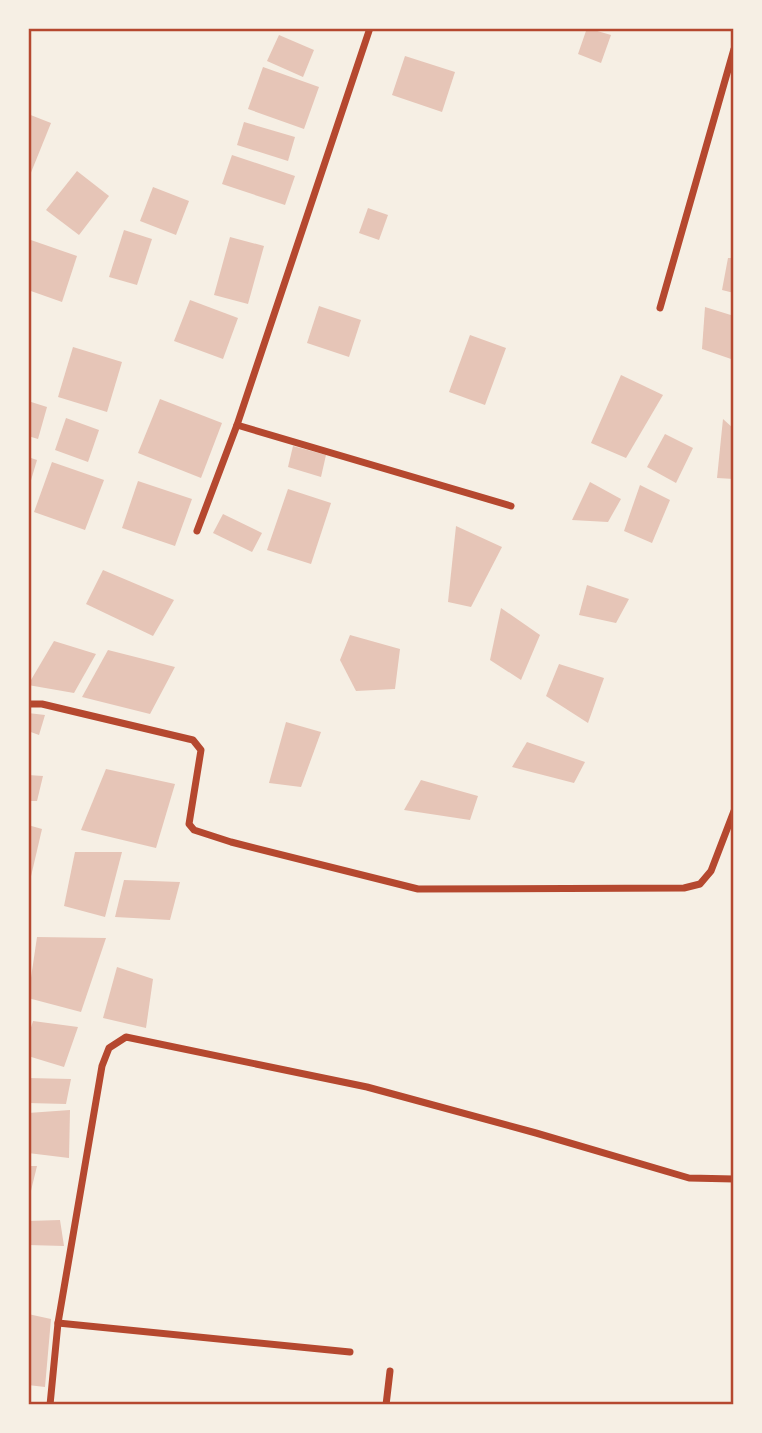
<svg xmlns="http://www.w3.org/2000/svg" width="762" height="1433" font-family="Karla,sans-serif">
  <style>
    .building { fill: #e6c5b7 }
    .lines { fill: none; stroke-linecap: round; stroke-linejoin: round }
    .minor { stroke: #b5482f; stroke-width: 7 }
    .neatline { fill: none; stroke: #b5482f; stroke-width: 2.5 }
  </style>
  <rect width="100%" height="100%" fill="#f6efe4"/>
  <!-- building -->
  <g class="building">
    <polygon points="587,28 611,35 601,63 578,54"/>
    <polygon points="279,35 314,50 303,77 267,61"/>
    <polygon points="405,56 455,72 442,112 392,95"/>
    <polygon points="263,67 319,87 304,129 248,109"/>
    <polygon points="28,114 51,123 28,180"/>
    <polygon points="244,122 295,137 288,161 237,145"/>
    <polygon points="232,155 295,176 285,205 222,184"/>
    <polygon points="77,171 109,196 79,235 46,210"/>
    <polygon points="153,187 189,201 176,235 140,221"/>
    <polygon points="368,208 388,215 379,240 359,233"/>
    <polygon points="124,230 152,239 137,285 109,277"/>
    <polygon points="230,237 264,246 248,304 214,295"/>
    <polygon points="28,239 77,256 62,302 28,290"/>
    <polygon points="728,258 734,258 734,293 722,290"/>
    <polygon points="190,300 238,318 223,359 174,341"/>
    <polygon points="319,306 361,320 349,357 307,343"/>
    <polygon points="705,307 734,316 734,360 702,349"/>
    <polygon points="470,335 506,348 485,405 449,392"/>
    <polygon points="73,347 122,362 107,412 58,397"/>
    <polygon points="621,375 663,395 626,458 591,443"/>
    <polygon points="160,399 222,423 201,478 138,453"/>
    <polygon points="28,401 47,407 38,439 28,436"/>
    <polygon points="66,418 99,430 88,462 55,450"/>
    <polygon points="723,419 734,429 734,479 717,478"/>
    <polygon points="665,434 693,448 676,483 647,467"/>
    <polygon points="293,446 326,455 321,477 288,467"/>
    <polygon points="28,457 37,460 29,487 28,487"/>
    <polygon points="52,462 104,480 85,530 34,512"/>
    <polygon points="138,481 192,499 175,546 122,528"/>
    <polygon points="590,482 621,499 608,522 572,520"/>
    <polygon points="640,485 670,500 652,543 624,531"/>
    <polygon points="288,489 331,503 311,564 267,550"/>
    <polygon points="223,514 262,533 252,552 213,533"/>
    <polygon points="456,526 502,547 471,607 448,602"/>
    <polygon points="103,570 174,600 153,636 86,604"/>
    <polygon points="587,585 629,599 616,623 579,615"/>
    <polygon points="501,608 540,635 521,680 490,660"/>
    <polygon points="350,635 400,649 395,689 356,691 340,660"/>
    <polygon points="54,641 96,654 74,693 28,685"/>
    <polygon points="108,650 175,667 150,714 82,697"/>
    <polygon points="559,664 604,678 588,723 546,696"/>
    <polygon points="28,713 45,715 39,735 28,731"/>
    <polygon points="286,722 321,732 301,787 269,783"/>
    <polygon points="527,742 585,762 574,783 512,767"/>
    <polygon points="106,769 175,784 156,848 81,830"/>
    <polygon points="28,775 43,776 37,801 28,801"/>
    <polygon points="421,780 478,796 470,820 404,810"/>
    <polygon points="28,825 42,829 29,885 28,885"/>
    <polygon points="75,852 122,852 105,917 64,906"/>
    <polygon points="124,880 180,882 170,920 115,917"/>
    <polygon points="37,937 106,938 81,1012 28,998"/>
    <polygon points="117,967 153,979 146,1028 103,1018"/>
    <polygon points="33,1021 78,1027 64,1067 28,1056 28,1037"/>
    <polygon points="28,1078 71,1079 66,1104 28,1103"/>
    <polygon points="70,1110 69,1158 28,1153 28,1113"/>
    <polygon points="28,1166 37,1166 29,1199 28,1199"/>
    <polygon points="60,1220 64,1246 28,1245 28,1221"/>
    <polygon points="28,1314 51,1319 45,1387 28,1385"/>
  </g>
  <g class="lines">
    <!-- minor -->
    <g class="minor">
      <polyline points="660,308 734,49"/>
      <polyline points="237,425 511,506"/>
      <polyline points="197,531 237,425 370,28"/>
      <polyline points="28,704 42,704 193,740 201,750 189,824 194,830 231,842 418,889 684,888 700,884 711,871 734,811"/>
      <polyline points="58,1323 350,1352"/>
      <polyline points="50,1405 58,1323 102,1066 109,1048 126,1037 367,1087 536,1133 689,1178 734,1179"/>
      <polyline points="386,1405 390,1371"/>
    </g>
  </g>
  <!-- border -->
  <rect width="762" height="1433" fill="none" stroke="#f6efe4" stroke-width="60"/>
  <rect x="30" y="30" width="702" height="1373" class="neatline"/>
</svg>
